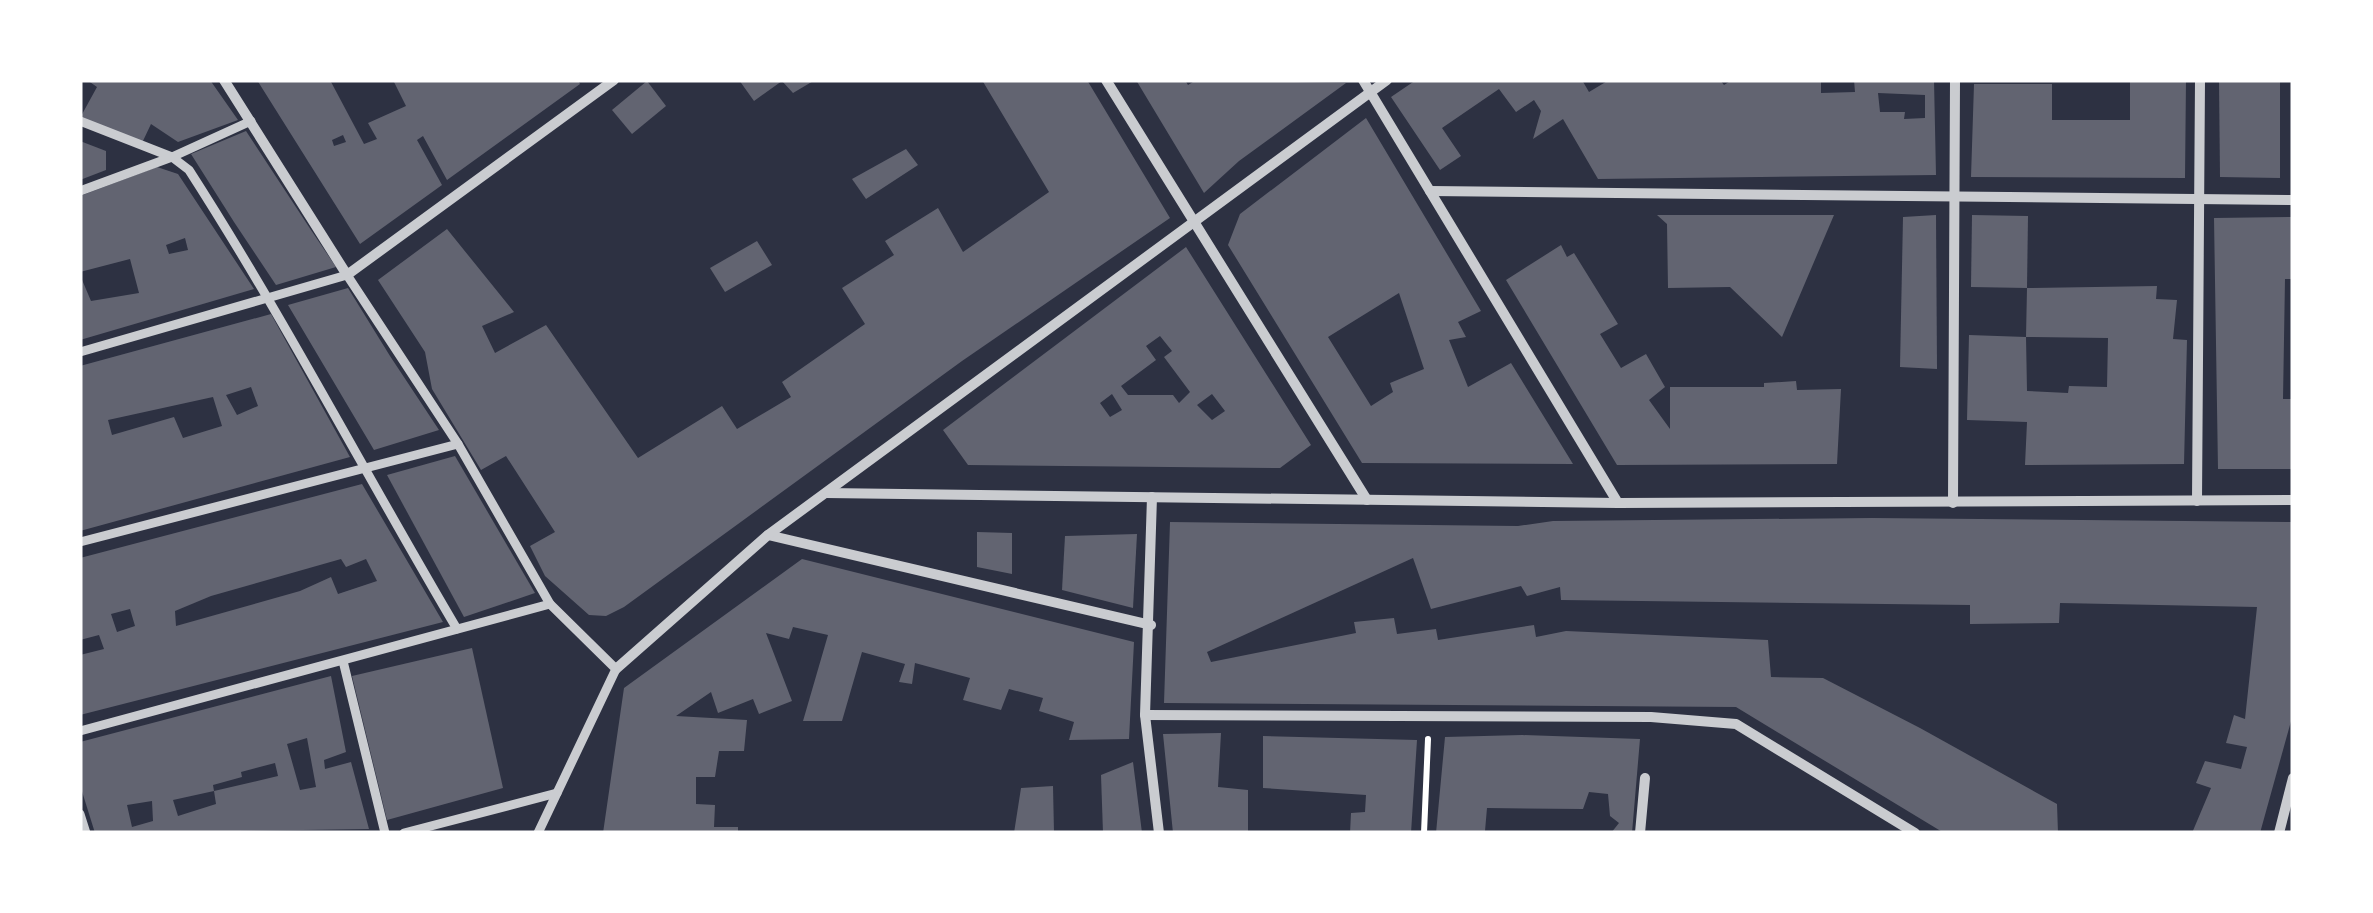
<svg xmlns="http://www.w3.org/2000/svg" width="2373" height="913" font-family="Helvetica,sans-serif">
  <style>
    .building { fill: #626471; fill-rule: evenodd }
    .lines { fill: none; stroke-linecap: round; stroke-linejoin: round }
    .path { stroke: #fff; stroke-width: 6 }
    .pedestrian { stroke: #caccd0; stroke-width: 9 }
    .minor { stroke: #caccd0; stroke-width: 10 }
  </style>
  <rect width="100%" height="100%" fill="#2d3142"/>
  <!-- building -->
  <g class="building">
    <polygon points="87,80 210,80 238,120 178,142 151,124 142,143 80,118 97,87"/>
    <path d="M257,80h73l34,64 13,-5 -9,-16 38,-17 -13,-26h185l2,4 -133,96 -24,-44 -6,4 25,45 -82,59zM343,135l3,7 -12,4 -2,-6z"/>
    <polygon points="739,80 815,80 793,93 782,81 754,101"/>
    <polygon points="982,80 1087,80 1170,218 962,361 624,607 606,616 589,615 545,576 530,546 555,532 506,456 481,470 432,389 425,352 378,280 447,229 514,312 482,326 495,353 546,325 638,458 722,406 737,429 791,397 782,382 865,324 842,288 894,255 885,241 938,208 963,252 1049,192"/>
    <polygon points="1136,80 1185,80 1188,85 1196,80 1346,83 1239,161 1204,193"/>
    <path d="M1416,80h166l7,12 20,-12h111l4,5 8,-5 89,1v12l34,-1 -1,-12h80l2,95 -338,4 -35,-60 -30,20 8,-28 -7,-11 -18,12 -17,-23 -57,39 19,28 -21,14 -49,-73zM1878,93l47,2v23l-21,1 1,-7h-25z"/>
    <polygon points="2130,80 2186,80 2185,178 1971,177 1974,84 2052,84 2052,120 2130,120"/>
    <polygon points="2219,80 2280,80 2280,178 2220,177"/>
    <polygon points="647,81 666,106 632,134 612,110"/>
    <path d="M1366,118l115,193 -23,11 8,15 -17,3 19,47 43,-24 62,101 -211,-1 -134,-218 12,-31zM1399,293l25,76 -34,14 3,9 -22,14 -43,-69z"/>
    <polygon points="246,131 311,230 336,267 276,285 234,222 191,154"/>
    <polygon points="80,141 106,151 106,170 80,180"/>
    <polygon points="906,149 918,165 866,199 852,179"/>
    <path d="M157,167l21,7 76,115 -174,51v-65l11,26 48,-8 -9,-34 -50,13v-76zM185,238l3,12 -19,4 -3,-9z"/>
    <polygon points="1657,215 1834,215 1782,337 1730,287 1668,288 1667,224"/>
    <polygon points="1936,215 1937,369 1900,367 1903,217"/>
    <polygon points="1972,215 2028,216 2027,288 1971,287"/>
    <polygon points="2293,217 2293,279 2285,279 2283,399 2293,399 2293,469 2218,469 2214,218"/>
    <polygon points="757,241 772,265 725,292 710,268"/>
    <polygon points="1561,245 1567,257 1574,253 1618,324 1600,334 1621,368 1646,354 1665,387 1649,400 1670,429 1670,387 1764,387 1764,383 1796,381 1797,390 1841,389 1837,464 1617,465 1506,280"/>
    <path d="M1186,247l125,198 -31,23 -312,-3 -25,-35zM1160,336l12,15 -8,6 26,35 -11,11 -6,-8h-45l-7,-9 35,-26 -10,-14zM1112,394l10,16 -12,7 -10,-14zM1212,394l13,17 -13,9 -15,-15z"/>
    <polygon points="2157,286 2156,299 2177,300 2173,339 2187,340 2184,464 2025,465 2027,422 1967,420 1969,335 2026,337 2027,391 2068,393 2069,386 2107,387 2108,338 2026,337 2027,288"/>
    <polygon points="348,288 390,356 439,430 374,450 288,305"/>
    <path d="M271,314l79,143 -270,74v-165zM251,387l7,19 -21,9 -11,-20zM213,397l9,29 -39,12 -9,-21 -62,18 -4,-15z"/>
    <polygon points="455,456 535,593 464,617 387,475"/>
    <path d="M362,484l81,138 -363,93v-60l24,-6 -5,-14 -19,5v-82zM341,559l5,8 20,-8 11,22 -39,13 -7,-17 -31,14 -124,35 -1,-15 36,-15zM130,609l5,17 -18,6 -6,-18z"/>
    <polygon points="1872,518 2293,522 2293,714 2260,833 2192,833 2211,788 2196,783 2205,761 2241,769 2247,747 2226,743 2234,715 2245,719 2257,607 2060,603 2059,623 1970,624 1970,605 1561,600 1560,587 1527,596 1521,586 1431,609 1413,558 1207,652 1211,662 1356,633 1354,622 1394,618 1397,634 1436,629 1438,640 1534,625 1536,637 1566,631 1768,640 1771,677 1823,678 1920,728 2057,804 2058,833 1944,833 1736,707 1164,703 1170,522 1518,526 1553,521"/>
    <polygon points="977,532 1012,533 1012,574 977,567"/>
    <polygon points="1137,534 1133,608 1062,590 1065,536"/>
    <polygon points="802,559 1134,642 1129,739 1069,740 1074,722 1039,711 1043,698 1009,689 1001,710 963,700 970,678 915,663 912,684 899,682 905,664 862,652 842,721 803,721 828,635 793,627 789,639 766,633 792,701 759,714 753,699 718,713 711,692 676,716 747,720 744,751 719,751 715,777 696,777 696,804 715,805 714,827 738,827 738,833 603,833 624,688"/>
    <polygon points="472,648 503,788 387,820 352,676"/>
    <path d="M331,676l15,76 -22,8 1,9 26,-7 18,67 -274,4 -15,-48v-43zM307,738l9,49 -16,3 -13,-46zM275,763l3,13 -64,15 -1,-6 29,-8 -1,-5zM214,791l2,13 -38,12 -5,-16zM152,801l1,20 -21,6 -5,-22z"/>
    <polygon points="1221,733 1218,787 1248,790 1248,833 1173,833 1163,734"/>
    <polygon points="1522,735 1640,739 1632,833 1611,833 1619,823 1610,816 1608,794 1589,792 1583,809 1487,808 1485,831 1436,833 1445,737"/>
    <polygon points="1263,736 1417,740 1411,833 1350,833 1351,813 1365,812 1366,795 1263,788"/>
    <polygon points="1133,762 1142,833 1103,833 1101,775"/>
    <polygon points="1053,786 1054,833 1014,833 1021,788"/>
  </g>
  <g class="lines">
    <!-- path -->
    <polyline class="path" points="1424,833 1428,739"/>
    <!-- pedestrian -->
    <g class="pedestrian">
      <path d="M80,121l92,36 17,13c96,149 178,307 268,459"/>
      <polyline points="80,191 172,157 251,121"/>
      <polyline points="80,352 347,275 458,444 550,604 616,669 538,833"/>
      <polyline points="80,542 458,444"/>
      <polyline points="343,661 385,833"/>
      <polyline points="80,731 550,604"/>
      <polyline points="80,814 86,833"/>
      <polyline points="404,833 557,793"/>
    </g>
    <!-- minor -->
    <g class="minor">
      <polyline points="224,80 347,275 614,80"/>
      <polyline points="1106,80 1367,500"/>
      <polyline points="1363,80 1618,503"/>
      <polyline points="1430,191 2293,200"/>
      <polyline points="826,493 1618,503 2293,500"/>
      <polyline points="1152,497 1145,715 1159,833"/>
      <polyline points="2197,501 2200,80"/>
      <polyline points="1953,503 1955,80"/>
      <polyline points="768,535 1151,625"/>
      <polyline points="616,669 768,535 1387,80"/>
      <polyline points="1145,715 1651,717 1736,724 1915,833"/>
      <polyline points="1640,833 1645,778"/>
      <polyline points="2279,833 2293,778"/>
    </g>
  </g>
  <!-- border -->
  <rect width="2373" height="913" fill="none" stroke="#ffffff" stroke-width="165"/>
</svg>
